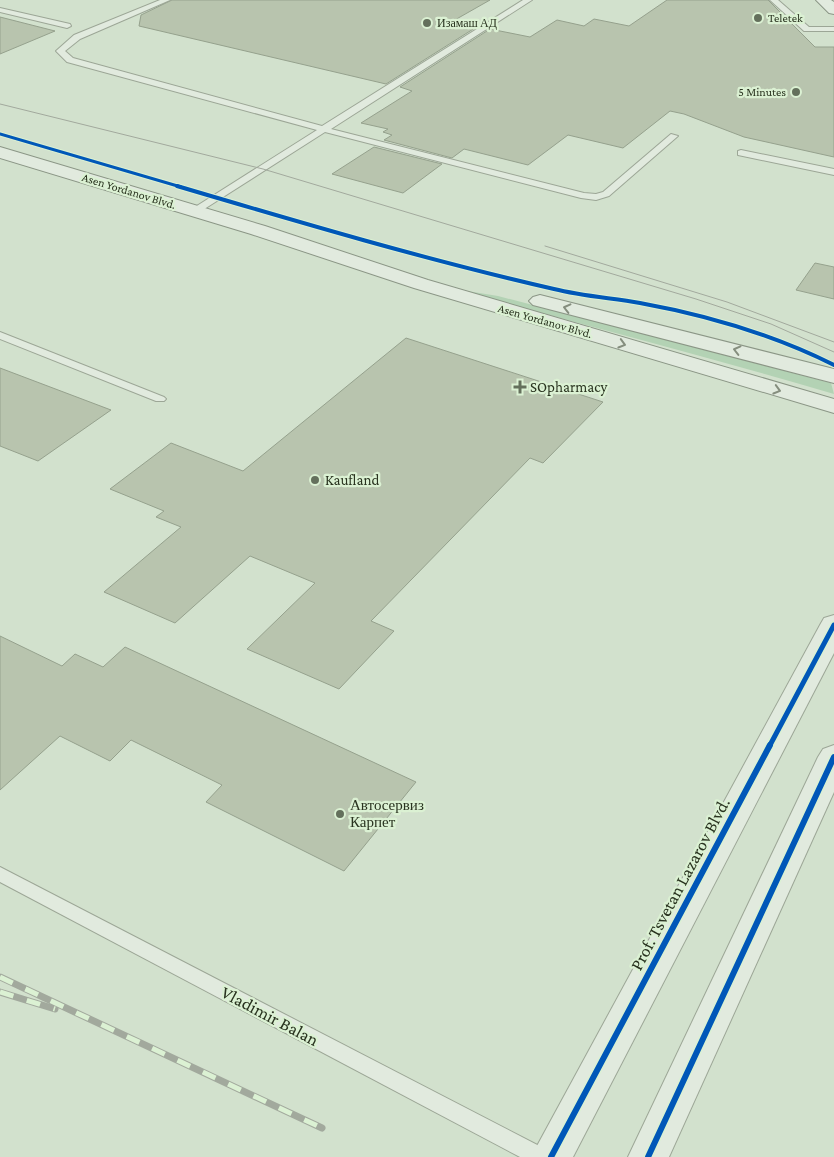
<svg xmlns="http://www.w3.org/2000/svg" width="834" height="1157" font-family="'Crimson Pro',serif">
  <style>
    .green { fill: #b3d2b4 }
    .building { fill: #b8c4ae; stroke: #95a18d }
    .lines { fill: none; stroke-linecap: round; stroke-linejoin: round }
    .service-casing { stroke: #9ca696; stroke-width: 2 }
    .tertiary-casing { stroke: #9ca696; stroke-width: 2 }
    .secondary-casing { stroke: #8b9686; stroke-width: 2 }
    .service { fill: #e1eade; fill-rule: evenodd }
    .tertiary { fill: #e1eade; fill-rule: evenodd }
    .secondary { fill: #e1eade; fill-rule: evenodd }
    .tram { stroke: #a2a99d; stroke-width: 1 }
    .rail-casing { stroke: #a2a99d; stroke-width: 7 }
    .rail { stroke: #dbf1d3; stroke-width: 5; stroke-dasharray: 14; stroke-linecap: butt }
    .cycleway-far3-casing { stroke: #dbf1d3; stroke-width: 5 }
    .cycleway-far2-casing { stroke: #dbf1d3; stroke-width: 6 }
    .cycleway-far1-casing { stroke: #dbf1d3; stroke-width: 8 }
    .cycleway-casing { stroke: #dbf1d3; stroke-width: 9 }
    .cycleway-far3 { stroke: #0057b8; stroke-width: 3 }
    .cycleway-far2 { stroke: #0057b8; stroke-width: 4 }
    .cycleway-far1 { stroke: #0057b8; stroke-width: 5 }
    .cycleway { stroke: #0057b8; stroke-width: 6 }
    .oneway { stroke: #858e7e }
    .poi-dot { fill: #64705c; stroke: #dbf1d3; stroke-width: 2 }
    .labels { text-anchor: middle; stroke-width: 4.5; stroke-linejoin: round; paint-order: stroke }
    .far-poi-label { font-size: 12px; fill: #29331f; stroke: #dbf1d3; text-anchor: start }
    .far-street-label { font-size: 12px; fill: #29331f; stroke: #dbf1d3 }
    .poi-label { font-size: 15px; fill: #29331f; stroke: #dbf1d3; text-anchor: start }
    .near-street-label { font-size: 18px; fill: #29331f; stroke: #dbf1d3 }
  </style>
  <rect width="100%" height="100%" fill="#d2e1cd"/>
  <!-- green -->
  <path class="green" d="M461,290l37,6 333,87 3,11c-124,-37 -249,-68 -373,-104z"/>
  <!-- building -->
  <g class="building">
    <polygon points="172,0 490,0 453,21 478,26 386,84 139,26 141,15"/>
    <polygon points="667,0 768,0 815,47 834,47 834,157 744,137 684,114 670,111 623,148 568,135 528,165 464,149 452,158 384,140 392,135 383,132 388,129 361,123 412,91 400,87 490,29 530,37 557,20 584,26 594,19 629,26"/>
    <polygon points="0,17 55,31 0,54"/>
    <polygon points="374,147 442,164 403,193 332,174"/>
    <polygon points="815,263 834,267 834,299 796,290"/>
    <polygon points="406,338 603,402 543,463 530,458 371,621 394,631 339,689 247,649 315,583 250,556 175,623 104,592 181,527 156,517 164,511 110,489 171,443 243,471"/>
    <polygon points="0,368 111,410 38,461 0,446"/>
    <polygon points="0,636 62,666 75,654 103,667 125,647 416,782 344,871 206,802 222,785 131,740 110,761 60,736 0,790"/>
  </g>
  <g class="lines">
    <!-- service casing -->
    <g class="service-casing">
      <g id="service">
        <polygon points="160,0 170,0 80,39 65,51 73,58 322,126 523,0 532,0 331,129 584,193 596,194 603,192 671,134 678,136 609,196 596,200 581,198 325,132 198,213 192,213 192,209 317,130 67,62 56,51 74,35"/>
        <polygon points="770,0 778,0 809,27 834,27 834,31 804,31"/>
        <polygon points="0,8 70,24 71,26 67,28 0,12"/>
        <polygon points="741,150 834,169 834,175 738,155 738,151"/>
        <polygon points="0,332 164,397 166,399 164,401 156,401 0,339"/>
        <polygon points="0,867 547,1150 550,1157 520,1157 0,882"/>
      </g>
    </g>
    <!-- tertiary casing -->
    <g class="tertiary-casing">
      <g id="tertiary">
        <polygon points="834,615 834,653 573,1157 531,1157 820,625 824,618"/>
        <polygon points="834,745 834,792 669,1157 628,1157 818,757 823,749"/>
      </g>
    </g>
    <!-- secondary casing -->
    <g class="secondary-casing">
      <g id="secondary">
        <polygon points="816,0 831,0 834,2 834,14 829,13"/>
        <polygon points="0,147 265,226 428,280 834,399 834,413 414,288 251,234 0,158"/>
        <polygon points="540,295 834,369 834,383 533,305 529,301 533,297"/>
      </g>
    </g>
    <!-- service -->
    <use href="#service" class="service"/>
    <!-- tertiary -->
    <use href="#tertiary" class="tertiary"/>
    <!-- secondary -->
    <use href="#secondary" class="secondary"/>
    <!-- tram -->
    <g class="tram">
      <polyline points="0,104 263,169 696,299 771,324 834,352"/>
      <polyline points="545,246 727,302 834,342"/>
    </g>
    <!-- rail casing -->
    <g class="rail-casing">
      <g id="rail">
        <polyline points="0,977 322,1128"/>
        <polyline points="0,992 55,1009"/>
      </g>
    </g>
    <!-- rail -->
    <use href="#rail" class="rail"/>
    <!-- cycleway-far3 casing -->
    <g class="cycleway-far3-casing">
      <polyline id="cycleway-far3" points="0,134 181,187"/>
    </g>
    <!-- cycleway-far2 casing -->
    <g class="cycleway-far2-casing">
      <path id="cycleway-far2" d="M177,186c125,37 250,74 377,103 28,7 57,9 86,14 66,12 134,32 194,62"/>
    </g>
    <!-- cycleway-far1 casing -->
    <g class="cycleway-far1-casing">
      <polyline id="cycleway-far1" points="769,747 834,625"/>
    </g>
    <!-- cycleway casing -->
    <g class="cycleway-casing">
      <g id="cycleway">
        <polyline points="551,1157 770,745"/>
        <polyline points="648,1157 834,757"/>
      </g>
    </g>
    <!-- cycleway-far3 -->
    <use href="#cycleway-far3" class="cycleway-far3"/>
    <!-- cycleway-far2 -->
    <use href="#cycleway-far2" class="cycleway-far2"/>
    <!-- cycleway-far1 -->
    <use href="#cycleway-far1" class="cycleway-far1"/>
    <!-- cycleway -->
    <use href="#cycleway" class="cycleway"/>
  </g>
  <!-- one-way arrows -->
  <defs><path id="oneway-chevron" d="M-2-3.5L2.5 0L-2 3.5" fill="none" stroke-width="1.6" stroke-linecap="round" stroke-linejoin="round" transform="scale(1.25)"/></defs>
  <g class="oneway">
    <use href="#oneway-chevron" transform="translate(567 308) rotate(-166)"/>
    <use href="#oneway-chevron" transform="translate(622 344) rotate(16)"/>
    <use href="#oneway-chevron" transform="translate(737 350) rotate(-166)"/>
    <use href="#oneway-chevron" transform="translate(777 390) rotate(16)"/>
  </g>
  <!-- markers -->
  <g class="poi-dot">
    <circle cx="758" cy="18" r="5"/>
    <circle cx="427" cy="23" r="5"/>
    <circle cx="796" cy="92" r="5"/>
    <path d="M517.5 379.5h5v5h5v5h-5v5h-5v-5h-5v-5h5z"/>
    <circle cx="315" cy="480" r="5"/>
    <circle cx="340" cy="814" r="5"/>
  </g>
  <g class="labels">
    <!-- far-poi labels -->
    <g class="far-poi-label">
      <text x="768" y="22">Teletek</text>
      <text x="437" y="27">Изамаш АД</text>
      <text x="786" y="96" text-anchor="end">5 Minutes</text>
    </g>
    <!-- far-street labels -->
    <g class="far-street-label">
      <text transform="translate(129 191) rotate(17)" y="4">Asen Yordanov Blvd.</text>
      <text transform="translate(545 321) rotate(16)" y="4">Asen Yordanov Blvd.</text>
    </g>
    <!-- poi labels -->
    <g class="poi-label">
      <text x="530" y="392">SOpharmacy</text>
      <text x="325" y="485">Kaufland</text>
      <text x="350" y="810">Автосервиз<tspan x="350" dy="17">Карпет</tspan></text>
    </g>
    <!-- near-street labels -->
    <g class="near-street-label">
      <text transform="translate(680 884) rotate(-62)" y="6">Prof. Tsvetan Lazarov Blvd.</text>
      <text transform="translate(270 1016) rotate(28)" y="6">Vladimir Balan</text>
    </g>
  </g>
</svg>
